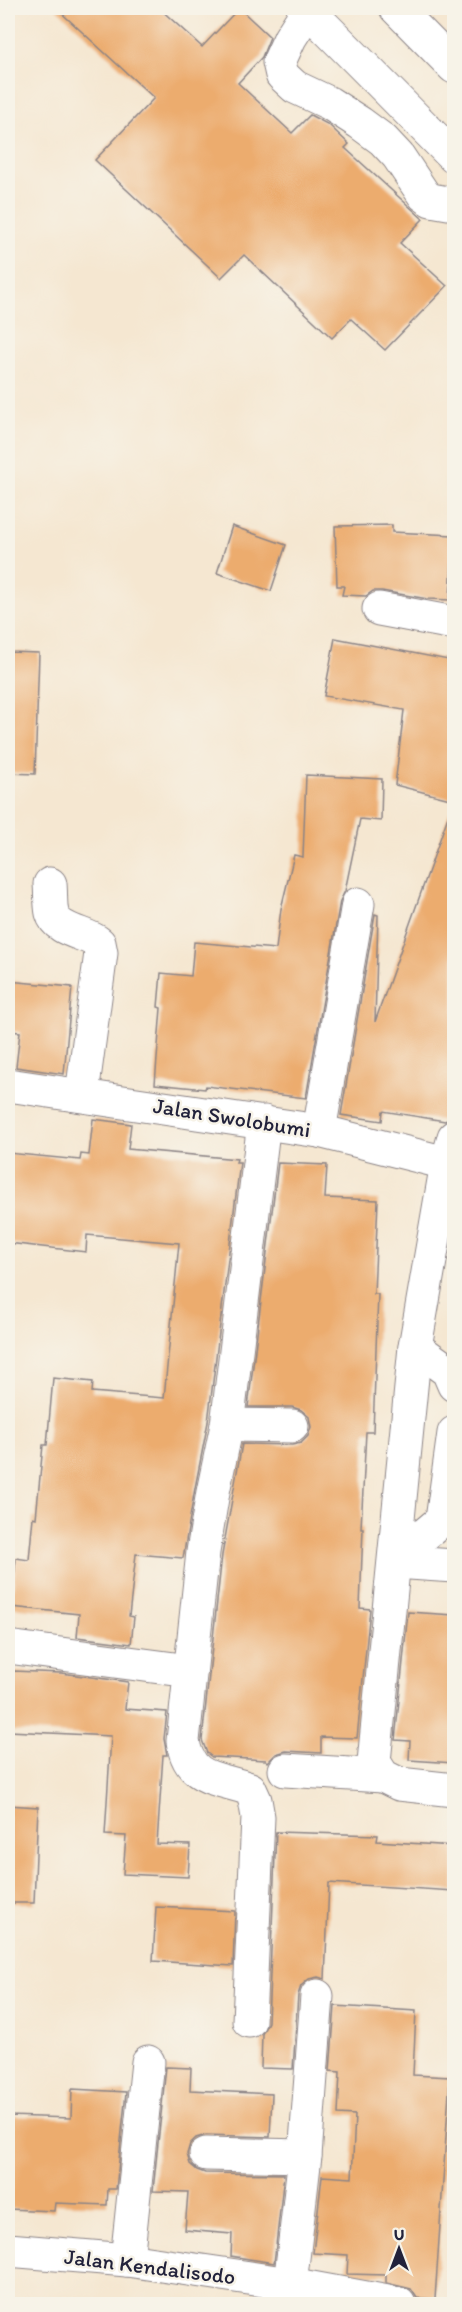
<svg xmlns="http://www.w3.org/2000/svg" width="462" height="2312" font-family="Itim,sans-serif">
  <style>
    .building { fill: #ecac6e }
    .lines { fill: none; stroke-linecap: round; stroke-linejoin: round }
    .minor-casing { stroke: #8c8486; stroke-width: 35 }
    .highway-casing { stroke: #8c8486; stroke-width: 35 }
    .minor { stroke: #fff; stroke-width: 33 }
    .highway { stroke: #fff; stroke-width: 33 }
    .labels { text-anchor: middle; stroke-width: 5; stroke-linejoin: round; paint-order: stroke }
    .street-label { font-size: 22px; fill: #22223b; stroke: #f7f3e8 }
  </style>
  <rect width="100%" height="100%" fill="#f7f3e8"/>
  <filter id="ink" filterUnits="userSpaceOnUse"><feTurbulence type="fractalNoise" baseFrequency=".0167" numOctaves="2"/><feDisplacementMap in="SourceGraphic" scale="12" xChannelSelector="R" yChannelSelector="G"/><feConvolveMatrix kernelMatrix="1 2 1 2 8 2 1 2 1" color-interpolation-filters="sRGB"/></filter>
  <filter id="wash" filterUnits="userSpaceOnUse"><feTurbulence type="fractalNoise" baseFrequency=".008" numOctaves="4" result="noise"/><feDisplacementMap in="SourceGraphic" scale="24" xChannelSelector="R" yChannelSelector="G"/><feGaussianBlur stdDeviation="1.35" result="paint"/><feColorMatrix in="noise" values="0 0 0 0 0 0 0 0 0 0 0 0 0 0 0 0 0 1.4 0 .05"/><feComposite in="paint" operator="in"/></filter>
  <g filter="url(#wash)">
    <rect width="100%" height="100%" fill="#f5e7d1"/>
    <g id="blocks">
      <!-- building -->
      <g class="building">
        <polygon points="56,8 159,8 202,47 239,8 270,37 262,57 238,83 292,133 310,115 329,125 349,144 345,148 423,219 400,243 447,286 385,350 351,319 332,338 244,255 221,278 95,160 154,98"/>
        <polygon points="392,525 392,532 453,535 450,600 428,599 382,591 373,591 366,596 342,595 344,586 337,586 335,526"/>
        <polygon points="232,526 286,545 271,591 217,573"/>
        <polygon points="335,638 454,661 454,800 395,785 404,710 324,696"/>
        <polygon points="8,652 39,653 35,774 8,773"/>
        <polygon points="306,775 382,779 381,821 360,819 345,891 340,901 306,1098 206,1086 205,1089 155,1084 161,1008 158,1007 161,973 191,976 194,942 276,949 281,909 294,855 303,857"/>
        <polygon points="450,811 454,811 454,1083 448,1119 445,1121 383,1111 382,1121 341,1115 375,914 378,915 375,1022"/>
        <polygon points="8,981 72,987 64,1074 16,1067 20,1032 8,1031"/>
        <polygon points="93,1119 131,1124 128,1149 237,1159 236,1162 240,1162 208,1422 195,1488 183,1558 136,1554 129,1616 134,1617 131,1644 77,1637 79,1614 11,1607 16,1558 29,1560 33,1517 36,1518 43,1445 47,1445 53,1378 93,1382 92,1392 164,1398 179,1243 87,1235 86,1252 8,1243 8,1153 80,1160 81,1154 89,1155"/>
        <polygon points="278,1163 327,1165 325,1198 378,1200 374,1294 378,1294 373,1432 366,1432 361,1528 363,1528 360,1608 370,1609 357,1738 321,1737 321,1753 286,1751 276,1754 268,1762 266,1760 212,1757 207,1753 202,1740 222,1555 242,1444 292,1445 301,1443 308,1436 311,1427 309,1417 301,1410 292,1407 248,1407"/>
        <polygon points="408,1612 454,1615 454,1763 409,1760 410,1741 395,1740"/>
        <polygon points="13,1671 61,1673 128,1682 125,1709 167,1712 164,1739 167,1755 163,1755 157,1844 190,1845 188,1877 123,1874 126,1836 105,1835 111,1736 9,1731"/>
        <polygon points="8,1805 38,1807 34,1903 8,1903"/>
        <polygon points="276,1832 378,1835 377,1841 454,1846 454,1891 329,1883 325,1979 318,1977 309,1979 301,1986 298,1995 293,2069 261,2068 262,2034 268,2022"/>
        <polygon points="156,1907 235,1911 233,1966 153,1961"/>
        <polygon points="335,2006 416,2011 413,2075 450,2077 435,2299 417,2298 411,2289 386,2283 386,2275 347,2274 348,2255 313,2253 322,2176 352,2178 355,2115 338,2114 340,2072 330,2071"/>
        <polygon points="166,2067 191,2068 190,2090 272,2094 270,2137 206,2135 196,2138 190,2144 187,2154 190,2164 197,2170 205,2173 284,2174 274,2263 231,2256 232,2234 185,2230 188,2192 153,2191"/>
        <polygon points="72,2089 126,2092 116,2189 108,2189 107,2205 55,2203 54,2211 8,2209 8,2116 71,2118"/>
      </g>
    </g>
  </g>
  <g filter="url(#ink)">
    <use href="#blocks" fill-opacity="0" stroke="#8c8486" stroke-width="1.5"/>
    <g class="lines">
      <!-- minor casing -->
      <g class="minor-casing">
        <g id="minor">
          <polyline points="309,8 290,38 279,62 282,75 295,87 329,103 360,123 383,140 398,156 424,195 431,200 454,204"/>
          <polyline points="379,609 454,623"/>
          <path d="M50,884c1,10 0,20 2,29 5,19 34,19 47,30l2,10 -19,141"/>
          <polyline points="8,1085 319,1131 454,1165"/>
          <polyline points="319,1131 358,904"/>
          <polyline points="454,1137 447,1163 415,1347 374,1762 383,1776 399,1784 454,1790"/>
          <polyline points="415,1347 448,1371 454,1385"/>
          <polyline points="227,1425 292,1426"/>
          <polyline points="397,1540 423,1536 442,1520 454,1433"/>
          <polyline points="395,1562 454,1566"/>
          <polyline points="8,1647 190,1671"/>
          <polyline points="285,1770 383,1776"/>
          <path d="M249,2021l9,-204 -3,-17 -5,-11c-32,-12 -61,-7 -67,-48l20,-189 10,-60 14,-67 37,-303"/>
          <polyline points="206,2154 305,2156"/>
          <polyline points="8,2250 127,2260 290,2284 399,2304"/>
          <polyline points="127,2260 148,2062"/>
          <polyline points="290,2284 305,2156 317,1996"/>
        </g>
      </g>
      <!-- highway casing -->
      <g class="highway-casing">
        <g id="highway">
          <polyline points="306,8 454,157"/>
          <polyline points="396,8 454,67"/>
        </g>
      </g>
      <!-- minor -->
      <use href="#minor" class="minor"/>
      <!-- highway -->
      <use href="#highway" class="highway"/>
    </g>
  </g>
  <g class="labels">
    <!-- street labels -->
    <g class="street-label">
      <text transform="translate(232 1117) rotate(9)" y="8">Jalan Swolobumi</text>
      <text transform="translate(150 2266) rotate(7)" y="8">Jalan Kendalisodo</text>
    </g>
  </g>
  <!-- margin -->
  <rect width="462" height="2312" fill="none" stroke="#f7f3e8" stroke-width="30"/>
  <!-- north arrow -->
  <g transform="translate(399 2249)" stroke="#f7f3e8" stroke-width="4.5" paint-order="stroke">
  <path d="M0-4.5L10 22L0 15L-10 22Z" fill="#22223b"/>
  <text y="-9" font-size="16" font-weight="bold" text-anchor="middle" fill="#22223b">U</text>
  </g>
</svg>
